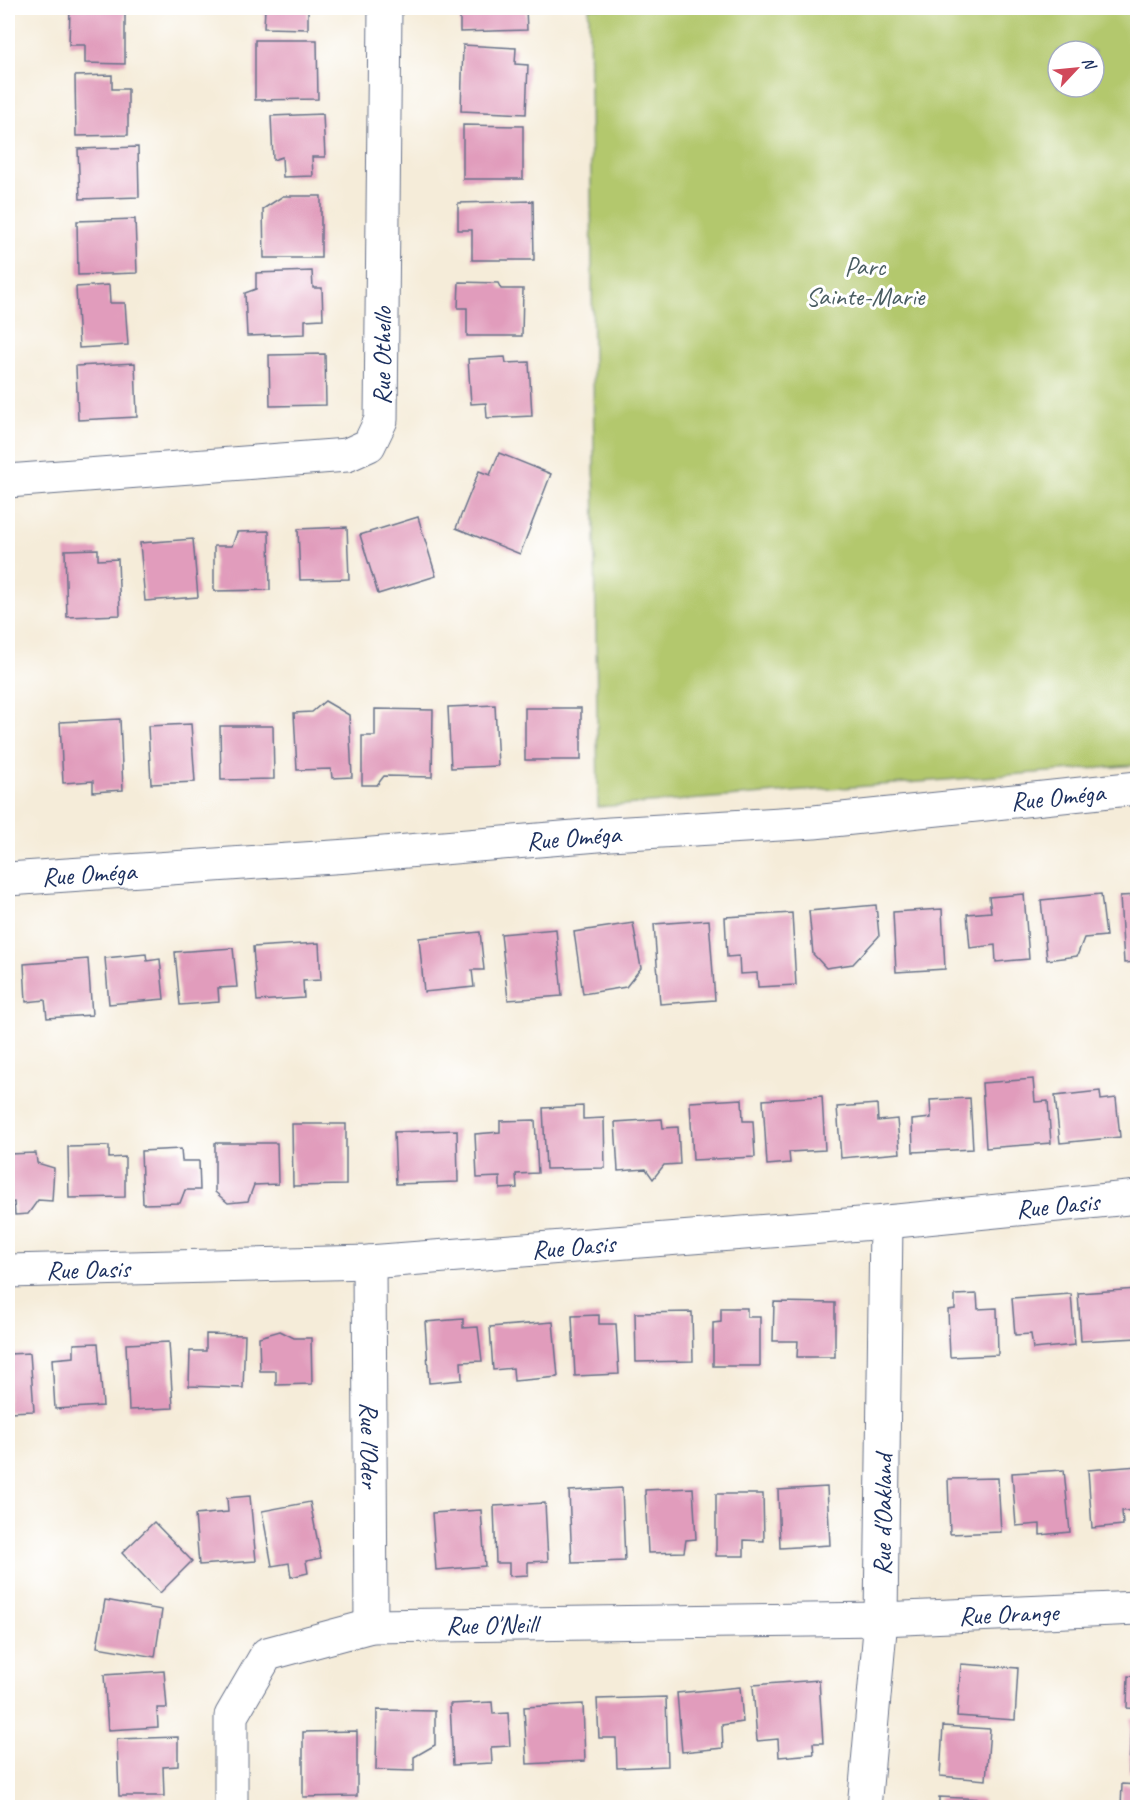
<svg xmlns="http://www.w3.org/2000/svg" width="1145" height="1815" font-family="Caveat,sans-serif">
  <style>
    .green { fill: #b3c86d; stroke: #677c66; stroke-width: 1.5; fill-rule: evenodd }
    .building { fill: #e19cbc }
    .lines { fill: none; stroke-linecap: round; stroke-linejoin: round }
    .minor-casing { stroke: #677189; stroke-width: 35 }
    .minor { stroke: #fff; stroke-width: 33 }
    .labels { text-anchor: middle; stroke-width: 6; stroke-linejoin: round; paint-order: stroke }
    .park-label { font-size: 26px; fill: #495d62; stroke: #fff }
    .street-label { font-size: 26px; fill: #1b2f5e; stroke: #fff }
  </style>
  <rect width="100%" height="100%" fill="#fff"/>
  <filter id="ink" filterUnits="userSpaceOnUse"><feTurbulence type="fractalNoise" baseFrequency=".0167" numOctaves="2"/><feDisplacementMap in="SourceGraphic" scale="12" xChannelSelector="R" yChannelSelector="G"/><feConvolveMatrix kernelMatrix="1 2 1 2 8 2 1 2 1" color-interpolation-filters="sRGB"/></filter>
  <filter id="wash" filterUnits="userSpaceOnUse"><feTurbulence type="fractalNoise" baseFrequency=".008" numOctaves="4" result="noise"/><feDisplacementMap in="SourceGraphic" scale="24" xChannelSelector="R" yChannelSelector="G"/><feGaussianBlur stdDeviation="1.35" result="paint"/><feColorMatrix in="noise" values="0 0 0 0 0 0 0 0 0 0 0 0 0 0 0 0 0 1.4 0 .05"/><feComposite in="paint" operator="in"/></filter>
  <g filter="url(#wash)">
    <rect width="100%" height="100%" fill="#f5ecd9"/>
    <!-- green -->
    <path class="green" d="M589,8h548v757l-539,42zM1058,51h36v36h-36z"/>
    <g id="blocks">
      <!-- building -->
      <g class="building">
        <polygon points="70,8 125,8 125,64 85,63 85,45 69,45"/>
        <polygon points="265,8 308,8 308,29 264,28"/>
        <polygon points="460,8 526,8 527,30 460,32"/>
        <polygon points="255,40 317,40 318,99 255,100"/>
        <polygon points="463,45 516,48 515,64 528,65 526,114 461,111"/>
        <polygon points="112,75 112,89 128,89 128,135 76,136 75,76"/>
        <polygon points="323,114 325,157 312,157 313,176 283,177 282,157 273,160 271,116"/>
        <polygon points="463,125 523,126 523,179 463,179"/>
        <polygon points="138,147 139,197 80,199 78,149"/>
        <polygon points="283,196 321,196 321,258 264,258 263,209"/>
        <polygon points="533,201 534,260 472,260 472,230 458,230 458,203"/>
        <polygon points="135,219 137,273 78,275 77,221"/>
        <polygon points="312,271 313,288 322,288 323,319 305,320 305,334 247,336 245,293 256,289 256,273"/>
        <polygon points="459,282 498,283 501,289 523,289 522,336 467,336 467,308 458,308"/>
        <polygon points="109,285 110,303 125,303 128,345 79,348 76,287"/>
        <polygon points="325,354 326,405 270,406 269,355"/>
        <polygon points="505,357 506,363 529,362 532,416 487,418 486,403 471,404 468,359"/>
        <polygon points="135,363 137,417 78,420 76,366"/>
        <polygon points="499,453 551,474 520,554 456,528 479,471 490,475"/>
        <polygon points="418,517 436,576 378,594 360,535"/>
        <polygon points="347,527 349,579 300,580 298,529"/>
        <polygon points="269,531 270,590 214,591 214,546 232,546 237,532"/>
        <polygon points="193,539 198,597 145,601 140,543"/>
        <polygon points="98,549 98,560 118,559 120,615 67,617 65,550"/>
        <polygon points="325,701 349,715 352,777 332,778 331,769 297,770 294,713 312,712"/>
        <polygon points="495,705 498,766 451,768 448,707"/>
        <rect x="525" y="708" width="56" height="52"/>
        <polygon points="375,709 433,710 432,777 384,776 377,785 362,785 362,736 375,736"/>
        <polygon points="120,719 123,790 93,792 93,781 63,783 60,722"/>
        <polygon points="191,724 195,782 151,784 148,726"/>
        <polygon points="220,726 273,726 274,779 221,780"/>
        <polygon points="1024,894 1029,959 996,962 995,945 970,948 967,914 991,912 989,897"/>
        <polygon points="1101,894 1106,936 1084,938 1077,956 1047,960 1041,900"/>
        <polygon points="1138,895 1138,962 1124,963 1120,896"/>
        <polygon points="876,905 879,936 853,964 826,968 813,954 809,911"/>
        <polygon points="942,909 945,969 896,972 893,912"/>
        <polygon points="792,913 796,985 758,987 757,973 740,974 739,956 727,957 725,917"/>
        <polygon points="709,920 715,1000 660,1004 654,924"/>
        <polygon points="633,923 641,968 626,987 583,994 574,932"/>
        <polygon points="556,929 562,996 508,1000 501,934"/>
        <polygon points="480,932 484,970 472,970 474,987 424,992 419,938"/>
        <polygon points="319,943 321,980 303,981 304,998 257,1001 253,947"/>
        <polygon points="233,948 237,987 218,988 219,1002 180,1005 175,952"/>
        <polygon points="146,954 147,961 160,959 164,999 109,1004 105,958"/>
        <polygon points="88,959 92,1015 47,1018 45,1000 26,1002 24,964"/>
        <polygon points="8,963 9,963 12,1001 8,1001"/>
        <polygon points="1033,1079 1035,1102 1048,1101 1051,1143 986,1148 982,1083"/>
        <polygon points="1100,1091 1101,1100 1116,1098 1120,1137 1060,1143 1055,1096"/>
        <polygon points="822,1096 825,1150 789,1152 790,1163 767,1165 763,1100"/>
        <polygon points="970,1098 973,1149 913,1152 912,1120 931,1118 930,1100"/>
        <polygon points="742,1099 743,1121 753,1121 755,1157 693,1160 690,1102"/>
        <polygon points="877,1104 878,1121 897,1119 900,1153 841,1158 837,1107"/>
        <polygon points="583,1106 583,1119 604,1118 605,1168 546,1169 543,1108"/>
        <polygon points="662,1119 663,1128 678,1127 680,1164 664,1165 653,1179 646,1169 618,1171 615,1122"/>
        <polygon points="535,1120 538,1173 516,1174 517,1188 500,1189 500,1177 477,1178 475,1134 500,1132 500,1121"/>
        <polygon points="292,1124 346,1124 346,1185 293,1186"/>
        <polygon points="457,1130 458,1182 396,1184 394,1132"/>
        <polygon points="215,1143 277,1143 278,1184 254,1185 248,1201 228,1203 215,1192"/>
        <polygon points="109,1146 109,1158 125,1157 125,1197 69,1198 68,1147"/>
        <polygon points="181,1149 182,1161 199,1161 200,1190 185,1190 180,1203 143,1204 141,1151"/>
        <polygon points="36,1153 37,1163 54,1168 52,1201 38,1200 28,1214 15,1215 14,1202 8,1203 8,1154"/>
        <polygon points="1138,1289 1138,1338 1081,1341 1078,1293"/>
        <polygon points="977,1294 978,1309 997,1308 998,1355 950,1357 948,1310 955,1309 955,1295"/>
        <polygon points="1071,1294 1075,1345 1033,1349 1031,1334 1015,1335 1012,1298"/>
        <polygon points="774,1302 835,1303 835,1357 797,1357 798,1341 773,1341"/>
        <polygon points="721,1308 747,1308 747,1317 760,1317 760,1366 713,1366 713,1323 721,1322"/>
        <polygon points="692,1312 693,1361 636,1362 635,1313"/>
        <polygon points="599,1315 599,1324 616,1324 619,1374 575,1376 572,1316"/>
        <polygon points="463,1319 463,1328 478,1327 482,1361 461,1362 462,1380 429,1383 425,1322"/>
        <polygon points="553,1322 558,1377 514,1381 513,1368 493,1370 490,1327"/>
        <polygon points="280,1331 294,1338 311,1338 312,1384 276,1385 276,1371 260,1371 259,1337"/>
        <polygon points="206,1334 245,1335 243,1388 189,1386 190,1351 206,1351"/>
        <polygon points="169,1342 173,1408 129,1410 126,1344"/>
        <polygon points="98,1343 103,1406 55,1409 52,1359 74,1357 74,1344"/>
        <polygon points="30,1353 34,1411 8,1412 8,1354"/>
        <polygon points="1138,1466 1138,1510 1122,1511 1123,1525 1092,1528 1088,1470"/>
        <polygon points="1064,1470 1070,1532 1040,1535 1040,1524 1016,1526 1012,1473"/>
        <polygon points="998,1478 1001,1532 950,1534 948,1479"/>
        <polygon points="827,1487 830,1545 780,1548 778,1490"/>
        <polygon points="622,1488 625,1561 572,1563 569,1491"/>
        <polygon points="693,1488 696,1539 686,1540 684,1552 648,1553 645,1490"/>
        <polygon points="716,1494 763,1494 764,1541 744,1540 744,1556 716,1556"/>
        <polygon points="250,1496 256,1561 199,1565 195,1515 228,1512 227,1498"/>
        <polygon points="310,1502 321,1558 306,1561 308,1573 291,1577 289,1563 272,1566 262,1511"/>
        <polygon points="545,1503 548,1561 528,1562 528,1575 509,1576 509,1563 496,1563 494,1506"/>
        <polygon points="481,1510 485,1566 436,1570 432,1513"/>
        <polygon points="154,1522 192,1561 160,1593 122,1553"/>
        <polygon points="105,1600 162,1610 155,1657 97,1647"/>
        <polygon points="961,1664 1018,1668 1015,1720 957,1716"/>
        <polygon points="164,1671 167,1708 157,1708 158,1727 108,1730 104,1675"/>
        <polygon points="1128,1676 1138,1677 1138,1709 1127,1708"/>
        <polygon points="819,1680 823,1743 813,1743 814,1754 779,1757 778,1739 757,1741 753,1685"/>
        <polygon points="740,1687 743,1722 722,1725 723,1748 682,1752 677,1693"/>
        <polygon points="666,1697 668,1766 617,1768 616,1738 599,1738 597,1699"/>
        <polygon points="492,1702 493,1714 508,1713 510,1746 491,1747 492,1763 453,1765 450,1704"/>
        <polygon points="583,1704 585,1761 527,1764 524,1707"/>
        <polygon points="377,1710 435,1711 435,1745 414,1757 414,1771 376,1770"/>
        <polygon points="1131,1718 1138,1718 1138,1773 1129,1772"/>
        <polygon points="943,1726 990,1729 986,1780 940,1776"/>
        <polygon points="357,1731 357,1796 303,1797 303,1732"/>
        <polygon points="178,1737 178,1766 163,1767 164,1796 119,1796 117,1739"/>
        <polygon points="1122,1784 1138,1785 1138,1808 1121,1808"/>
        <polygon points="939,1797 983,1799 983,1808 939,1808"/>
      </g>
    </g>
  </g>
  <g filter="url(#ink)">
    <use href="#blocks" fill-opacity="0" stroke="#677189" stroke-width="1.5"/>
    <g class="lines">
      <!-- minor casing -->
      <g class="minor-casing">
        <g id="minor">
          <path id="s1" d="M8,481l339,-26 22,-10 12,-25 4,-412"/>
          <path id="s2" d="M8,879l340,-23 262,-22 204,-12 324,-34"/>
          <path id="s3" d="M369,1262l2,364"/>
          <path id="s4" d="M8,1271l361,-9 517,-40 252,-25"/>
          <path id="s5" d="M231,1808v-92l36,-62 104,-28 510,-7 257,-11"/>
          <path id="s6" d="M864,1808l17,-189 5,-397"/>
        </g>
      </g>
      <!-- minor -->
      <use href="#minor" class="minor"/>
    </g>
  </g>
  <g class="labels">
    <!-- park labels -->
    <g class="park-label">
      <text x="865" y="275">Parc<tspan x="865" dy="30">Sainte-Marie</tspan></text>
    </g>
    <!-- street labels -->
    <g class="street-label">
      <text dy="9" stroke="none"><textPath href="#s1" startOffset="456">Rue Othello</textPath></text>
      <text dy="9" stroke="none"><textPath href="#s2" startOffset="1053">Rue Oméga</textPath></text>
      <text dy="9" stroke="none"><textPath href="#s2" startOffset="567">Rue Oméga</textPath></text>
      <text dy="9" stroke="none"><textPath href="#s2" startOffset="81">Rue Oméga</textPath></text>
      <text dy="9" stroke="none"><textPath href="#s4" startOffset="1052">Rue Oasis</textPath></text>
      <text dy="9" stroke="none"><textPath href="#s4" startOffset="566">Rue Oasis</textPath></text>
      <text dy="9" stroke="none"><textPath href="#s4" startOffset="80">Rue Oasis</textPath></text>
      <text dy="9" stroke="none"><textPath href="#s3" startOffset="183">Rue l'Oder</textPath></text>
      <text dy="9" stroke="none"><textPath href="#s6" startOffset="294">Rue d'Oakland</textPath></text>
      <text dy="9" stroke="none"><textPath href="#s5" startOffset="909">Rue Orange</textPath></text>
      <text dy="9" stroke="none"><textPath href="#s5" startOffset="392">Rue O'Neill</textPath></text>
    </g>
  </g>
  <!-- margin -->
  <rect width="1145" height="1815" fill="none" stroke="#fff" stroke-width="30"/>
  <!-- north arrow -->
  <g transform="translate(1076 69) rotate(64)"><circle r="28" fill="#ffffff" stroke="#a4acbf" stroke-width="1.5"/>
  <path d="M0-4.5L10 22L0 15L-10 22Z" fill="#d1495b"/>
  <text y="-9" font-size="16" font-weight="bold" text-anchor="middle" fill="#1b2f5e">N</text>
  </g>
</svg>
